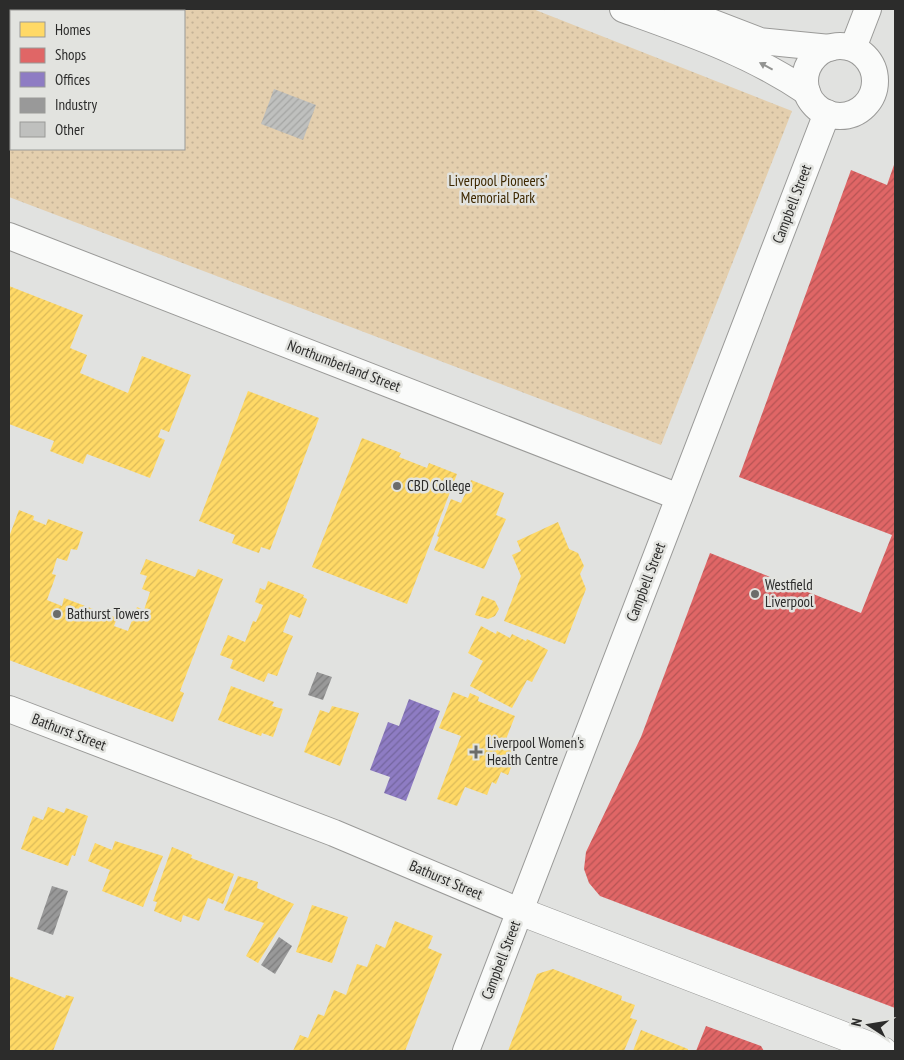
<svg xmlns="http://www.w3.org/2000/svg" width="904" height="1060" font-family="'PT Sans Narrow',sans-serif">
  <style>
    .park { fill: url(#park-dots); fill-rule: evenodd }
    .homes { fill: url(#homes-hatch) }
    .shops { fill: url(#shops-hatch) }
    .offices { fill: url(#offices-hatch) }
    .industry { fill: url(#industry-hatch) }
    .building { fill: url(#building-hatch) }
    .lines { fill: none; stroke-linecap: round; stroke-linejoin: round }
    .minor-casing { stroke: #9a9a98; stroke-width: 28 }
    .tertiary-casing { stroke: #9a9a98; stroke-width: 29 }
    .minor { stroke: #fafbfa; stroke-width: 26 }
    .tertiary { stroke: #fafbfa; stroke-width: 28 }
    .oneway { fill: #939492 }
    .poi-dot { fill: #6b6c6a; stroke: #e2e3df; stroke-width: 2 }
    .labels { text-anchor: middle; stroke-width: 5; stroke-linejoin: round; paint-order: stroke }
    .park-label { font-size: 15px; fill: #3e2800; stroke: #e2e3df }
    .street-label { font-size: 15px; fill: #2c2c2b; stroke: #e2e3df }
    .poi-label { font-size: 15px; fill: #2c2c2b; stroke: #e2e3df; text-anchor: start }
  </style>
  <defs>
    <pattern id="park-dots" width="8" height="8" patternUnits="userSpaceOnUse" patternTransform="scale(1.25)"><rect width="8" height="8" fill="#e4cfae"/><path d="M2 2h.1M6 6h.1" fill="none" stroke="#c4b296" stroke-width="1.8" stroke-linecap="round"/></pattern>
    <pattern id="homes-hatch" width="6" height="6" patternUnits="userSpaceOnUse" patternTransform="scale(1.25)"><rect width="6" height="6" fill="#ffd966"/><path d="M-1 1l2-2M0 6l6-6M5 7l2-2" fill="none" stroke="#dbba59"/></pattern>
    <pattern id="shops-hatch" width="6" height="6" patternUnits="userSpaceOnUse" patternTransform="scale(1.25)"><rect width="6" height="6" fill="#e06666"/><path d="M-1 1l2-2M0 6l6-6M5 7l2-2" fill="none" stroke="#b65454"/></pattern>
    <pattern id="offices-hatch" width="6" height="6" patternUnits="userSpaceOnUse" patternTransform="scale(1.25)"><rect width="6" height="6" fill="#8e7cc3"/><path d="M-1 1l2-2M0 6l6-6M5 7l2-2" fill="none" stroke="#74669f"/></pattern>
    <pattern id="industry-hatch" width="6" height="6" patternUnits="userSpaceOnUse" patternTransform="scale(1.25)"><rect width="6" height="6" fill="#999"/><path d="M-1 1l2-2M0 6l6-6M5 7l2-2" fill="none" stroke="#7d7d7d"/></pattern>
    <pattern id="building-hatch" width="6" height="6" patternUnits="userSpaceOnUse" patternTransform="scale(1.25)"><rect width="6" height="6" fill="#bfc0be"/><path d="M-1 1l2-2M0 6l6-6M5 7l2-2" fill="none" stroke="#a4a5a3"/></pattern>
  </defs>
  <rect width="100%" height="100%" fill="#e1e2e0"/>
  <!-- park -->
  <path class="park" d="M9,9h524l259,102 -131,334 -652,-248zM11,11h173v138h-173z"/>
  <!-- homes -->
  <g class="homes">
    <polygon points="9,286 83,315 70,348 87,355 80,373 128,393 142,356 191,375 169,432 161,429 158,437 165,440 150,478 87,454 83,464 50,451 54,441 9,424"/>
    <polygon points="248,391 319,418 270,550 261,547 259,553 232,543 235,535 199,521"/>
    <polygon points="362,438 401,453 399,457 427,468 429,463 457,474 407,604 312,567"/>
    <polygon points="471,480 504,493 496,515 506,519 484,569 434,550 439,537 437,536 451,499 461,503"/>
    <polygon points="19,510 34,516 33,520 46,525 48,519 83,532 77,550 71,549 67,561 57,558 52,574 56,575 47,600 62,606 64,598 117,618 114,626 128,631 137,607 144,610 150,592 142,589 147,576 140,574 146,559 195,577 198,569 223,579 180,691 184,693 173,722 9,660 9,537"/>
    <polygon points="558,522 569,549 578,553 584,566 580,574 586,589 565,644 504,621 521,576 512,555 521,551 517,541"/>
    <polygon points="268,581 304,595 303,597 307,599 300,618 290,614 283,632 293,636 277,676 268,673 264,682 230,668 233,660 220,655 228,635 245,642 253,621 256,622 263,605 255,602 260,588 265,590"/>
    <polygon points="482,596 495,601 499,609 495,616 488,619 475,615"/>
    <polygon points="481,626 496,634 497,631 510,638 512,634 526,641 527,639 548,650 532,682 527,680 512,708 470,686 483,661 468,653"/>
    <polygon points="231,686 274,702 272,706 283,709 273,737 262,733 261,736 218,720"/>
    <polygon points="453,692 468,698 470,693 479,697 478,701 515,716 503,747 517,752 508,775 501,772 496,784 492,782 487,795 465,787 457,806 437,799 461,736 439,728"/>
    <polygon points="332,706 359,713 340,766 304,752 320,710 329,713"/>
    <polygon points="48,807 64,813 66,808 88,816 75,856 72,855 68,866 21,849 33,816 43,820"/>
    <polygon points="115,841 163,856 143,907 102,891 110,870 88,861 95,843 112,850"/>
    <polygon points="172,847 192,855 191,858 234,874 223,904 208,898 199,921 183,915 181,922 154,911 157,902 153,901"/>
    <polygon points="238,876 258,882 257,888 294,904 258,963 246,956 264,923 224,910"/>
    <polygon points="312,905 348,917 332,963 296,952"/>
    <polygon points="395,921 433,936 428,948 442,954 405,1051 293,1051 300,1035 308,1038 318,1014 324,1016 334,990 346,995 357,964 367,967 376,944 385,948"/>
    <polygon points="553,969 622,996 621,1000 635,1005 630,1018 637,1020 624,1051 508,1051 537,974"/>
    <polygon points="9,976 65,998 66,995 74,997 53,1051 9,1051"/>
    <polygon points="641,1030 688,1049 688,1051 633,1051"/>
  </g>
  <!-- shops -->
  <g class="shops">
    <polygon points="895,162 895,1008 600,896 589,883 584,869 586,852 641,737 710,553 861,613 892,535 739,477 851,170 887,185"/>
    <polygon points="706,1026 761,1046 764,1051 696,1051"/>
  </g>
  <!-- offices -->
  <polygon class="offices" points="409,699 440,711 406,801 384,793 390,777 370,770 388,722 399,726"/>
  <!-- industry -->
  <g class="industry">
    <polygon points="317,672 332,677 323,700 308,695"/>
    <polygon points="52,886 68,891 53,935 37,929"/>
    <polygon points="279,937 292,946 275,974 261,965"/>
  </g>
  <!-- building -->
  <polygon class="building" points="274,89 316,105 303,140 261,124"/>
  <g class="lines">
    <!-- minor casing -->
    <g class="minor-casing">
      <g id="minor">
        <path d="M623,9c64,23 127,44 184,83"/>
        <polyline points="677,9 760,41 830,48"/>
        <circle cx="840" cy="81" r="35"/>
        <polyline points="853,48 868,9"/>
        <polyline points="9,236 679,497"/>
        <polyline points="9,709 334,833 519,911"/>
        <polyline points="466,1051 827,113"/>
      </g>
    </g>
    <!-- tertiary casing -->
    <g class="tertiary-casing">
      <polyline id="tertiary" points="519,911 883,1051"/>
    </g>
    <!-- minor -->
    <use href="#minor" class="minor"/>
    <!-- tertiary -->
    <use href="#tertiary" class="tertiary"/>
  </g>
  <!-- one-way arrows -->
  <defs><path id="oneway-solid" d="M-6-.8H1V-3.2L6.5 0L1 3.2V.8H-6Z" transform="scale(1.25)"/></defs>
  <use class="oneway" href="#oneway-solid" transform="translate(766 66) rotate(-152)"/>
  <!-- markers -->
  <g class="poi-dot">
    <circle cx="397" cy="486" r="5"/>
    <circle cx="755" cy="594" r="5"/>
    <circle cx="57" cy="614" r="5"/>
    <path d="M473.5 744.5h5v5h5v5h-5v5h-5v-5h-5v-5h5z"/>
  </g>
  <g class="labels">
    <!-- park labels -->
    <g class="park-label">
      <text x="498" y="186">Liverpool Pioneers'<tspan x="498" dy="17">Memorial Park</tspan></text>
    </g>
    <!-- street labels -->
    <g class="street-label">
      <text transform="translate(792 204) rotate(-69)" y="5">Campbell Street</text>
      <text transform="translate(344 366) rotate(21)" y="5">Northumberland Street</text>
      <text transform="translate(646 582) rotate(-69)" y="5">Campbell Street</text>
      <text transform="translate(69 732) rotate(21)" y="5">Bathurst Street</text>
      <text transform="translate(446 880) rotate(23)" y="5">Bathurst Street</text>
      <text transform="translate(501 960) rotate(-69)" y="5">Campbell Street</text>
    </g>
    <!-- poi labels -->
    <g class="poi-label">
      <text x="407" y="491">CBD College</text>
      <text x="765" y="590">Westfield<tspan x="765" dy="17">Liverpool</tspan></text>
      <text x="67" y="619">Bathurst Towers</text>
      <text x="487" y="748">Liverpool Women's<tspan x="487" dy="17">Health Centre</tspan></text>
    </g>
  </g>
  <!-- border -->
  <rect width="904" height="1060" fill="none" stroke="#2c2c2b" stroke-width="20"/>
  <!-- legend -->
  <rect x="10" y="10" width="175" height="140" fill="#e2e3df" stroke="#999a97"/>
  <rect x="20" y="22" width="25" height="15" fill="#ffd966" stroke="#999a97"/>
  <text x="55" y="35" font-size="15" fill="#2c2c2b">Homes</text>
  <rect x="20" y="48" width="25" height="15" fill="#e06666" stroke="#999a97"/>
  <text x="55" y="60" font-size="15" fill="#2c2c2b">Shops</text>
  <rect x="20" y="72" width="25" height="15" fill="#8e7cc3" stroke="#999a97"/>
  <text x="55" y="85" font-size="15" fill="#2c2c2b">Offices</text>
  <rect x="20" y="98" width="25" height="15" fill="#999999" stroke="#999a97"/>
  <text x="55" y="110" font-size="15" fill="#2c2c2b">Industry</text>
  <rect x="20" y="122" width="25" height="15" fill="#bfc0be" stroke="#999a97"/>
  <text x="55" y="135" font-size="15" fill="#2c2c2b">Other</text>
  <!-- north arrow -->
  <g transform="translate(869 1025) rotate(282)" stroke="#e2e3df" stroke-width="4" paint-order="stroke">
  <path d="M0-4L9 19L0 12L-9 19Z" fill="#2c2c2b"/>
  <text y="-8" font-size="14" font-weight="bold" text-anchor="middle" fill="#2c2c2b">N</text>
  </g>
</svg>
